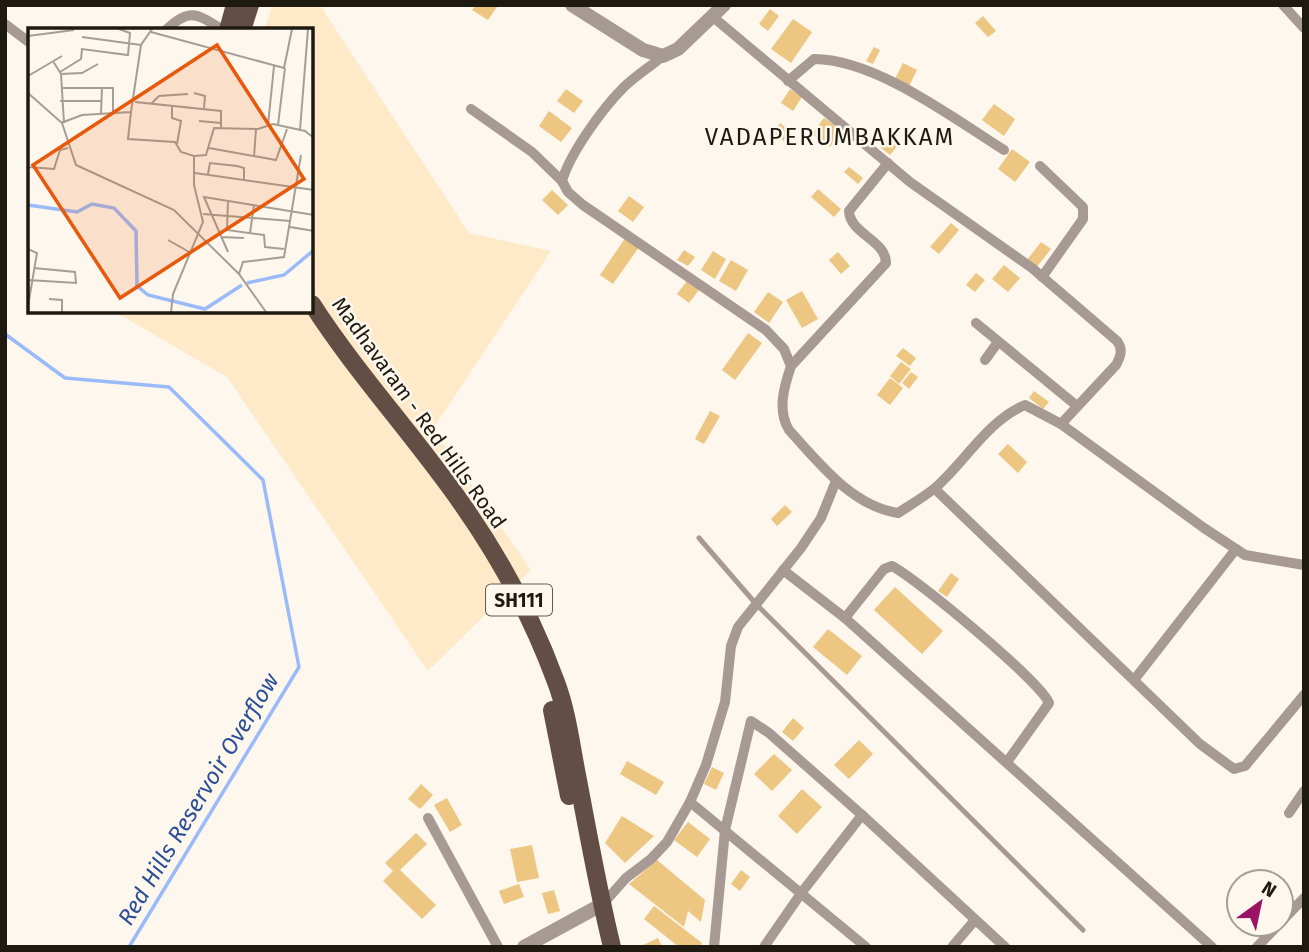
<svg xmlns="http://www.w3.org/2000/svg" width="1309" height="952" font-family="'Fira Sans',sans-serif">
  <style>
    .built { fill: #feeac9 }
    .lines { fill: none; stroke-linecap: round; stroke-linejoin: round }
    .stream { stroke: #9abaf8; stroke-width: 3.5 }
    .building { fill: #edc682 }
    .service { stroke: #a79a94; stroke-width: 5 }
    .minor { stroke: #a79a94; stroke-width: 10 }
    .tertiary { stroke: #a79a94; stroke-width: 14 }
    .primary { stroke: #634e45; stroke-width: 18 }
    .labels { text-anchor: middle; stroke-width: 5; stroke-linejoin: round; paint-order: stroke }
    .shield { fill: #fdf7ed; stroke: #625c52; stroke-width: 2 }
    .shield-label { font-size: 19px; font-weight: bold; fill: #1f1a10 }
    .street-label { font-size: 21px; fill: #1f1a10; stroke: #fdf7ed }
    .water-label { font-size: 23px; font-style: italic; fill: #2c4e97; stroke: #fdf7ed }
    .quarter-label { font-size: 24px; letter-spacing: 2px; fill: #1f1a10; stroke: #fdf7ed }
    .inset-river { fill: none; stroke: #9abaf8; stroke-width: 3.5 }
    .inset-road { fill: none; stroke: #a49f95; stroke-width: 2 }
    .view { fill: #e8590c; fill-opacity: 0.15; stroke: #e8590c; stroke-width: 3.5 }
    .inset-edge { fill: none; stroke: #1f1a10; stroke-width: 3.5 }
  </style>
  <rect width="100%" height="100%" fill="#fdf7ed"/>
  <!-- built -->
  <polygon class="built" points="273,5 320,5 469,233 551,251 433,429 531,570 428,671 227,377 115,312 312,312 312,30 264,30"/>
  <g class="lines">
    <!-- stream -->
    <polyline class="stream" points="5,334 65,378 169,387 263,480 299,667 129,947"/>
  </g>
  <!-- building -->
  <g class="building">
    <polygon points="476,5 494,5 497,7 488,20 472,10"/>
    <polygon points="770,9 779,16 768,31 759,24"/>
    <polygon points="983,16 996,31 988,37 975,23"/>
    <polygon points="793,19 812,32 791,63 771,49"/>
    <polygon points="874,47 880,50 873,64 866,61"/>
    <polygon points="903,63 917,70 909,86 895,79"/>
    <polygon points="566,89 583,101 574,113 557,101"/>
    <polygon points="790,89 802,97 793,111 781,103"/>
    <polygon points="994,104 1015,119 1004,136 982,120"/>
    <polygon points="549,111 572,128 561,142 539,126"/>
    <polygon points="824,118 842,130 830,147 812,134"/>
    <polygon points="780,123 791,132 784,141 773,133"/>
    <polygon points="889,136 899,144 890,155 880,147"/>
    <polygon points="1012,149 1030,162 1015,182 998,169"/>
    <polygon points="849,167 863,178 858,184 844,172"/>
    <polygon points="818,189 841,209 834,217 811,197"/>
    <polygon points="552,190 568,205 558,215 542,200"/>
    <polygon points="629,196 644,207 633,222 618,211"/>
    <polygon points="951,223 959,230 939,254 930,247"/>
    <polygon points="626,237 639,247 613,284 600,275"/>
    <polygon points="1041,242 1051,249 1036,268 1027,260"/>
    <polygon points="684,250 695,257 688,266 677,260"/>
    <polygon points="713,251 726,259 715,279 701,270"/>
    <polygon points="838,252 850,266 841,274 829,260"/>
    <polygon points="731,260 748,270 736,291 719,281"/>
    <polygon points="1004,265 1020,278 1008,292 992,279"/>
    <polygon points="976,273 985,280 975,292 966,285"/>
    <polygon points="687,281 699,290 689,303 677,294"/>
    <polygon points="802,291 818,319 802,328 786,300"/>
    <polygon points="768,292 783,302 769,323 754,312"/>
    <polygon points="748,333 762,343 735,380 722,370"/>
    <polygon points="903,348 916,358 910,366 896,356"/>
    <polygon points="901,362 911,369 899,384 890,376"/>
    <polygon points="911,372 918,377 909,389 902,383"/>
    <polygon points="890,378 903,388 890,405 877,395"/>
    <polygon points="1034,391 1049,402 1043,409 1029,398"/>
    <polygon points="710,411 720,416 704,444 695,439"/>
    <polygon points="1008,444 1027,462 1018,473 998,454"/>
    <polygon points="785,505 792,512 777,526 771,519"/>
    <polygon points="951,573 959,579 947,597 938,591"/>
    <polygon points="895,587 943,631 922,654 874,610"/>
    <polygon points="828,629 862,656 847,675 813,647"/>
    <polygon points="793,718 804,728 793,741 782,732"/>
    <polygon points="859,740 873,754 849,779 834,765"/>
    <polygon points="774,754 792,770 772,791 754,774"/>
    <polygon points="627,761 664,782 656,795 620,774"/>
    <polygon points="712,767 724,773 716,790 704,784"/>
    <polygon points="421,784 433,795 420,809 408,799"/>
    <polygon points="802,789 822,807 797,834 778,816"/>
    <polygon points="447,798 462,825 450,832 434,805"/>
    <polygon points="622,816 654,836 625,863 605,843"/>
    <polygon points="688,822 710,839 697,857 674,840"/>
    <polygon points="416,833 427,844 400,870 436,905 422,919 383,881 393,871 385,863"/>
    <polygon points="532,845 539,878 517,882 510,849"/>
    <polygon points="657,860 705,900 701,922 688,911 684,927 629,884"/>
    <polygon points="741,870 750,877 740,891 731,884"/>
    <polygon points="519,884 524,897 504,904 499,891"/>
    <polygon points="554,890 560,911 548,914 542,893"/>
    <polygon points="654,906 702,943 699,947 679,947 644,919"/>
    <polygon points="658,938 662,947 639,947"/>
  </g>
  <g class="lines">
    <!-- service -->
    <polyline class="service" points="699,538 756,604 1083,930"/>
    <!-- minor -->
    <g class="minor">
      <polyline points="1283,5 1304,28"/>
      <path d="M713,17l197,165 122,86 85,73c6,8 4,15 -1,24l-55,59"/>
      <polyline points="5,24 30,43"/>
      <path d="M166,30c24,-23 31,-16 57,0"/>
      <path d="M663,56c-13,11 -28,20 -40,32 -20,20 -53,65 -61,93l6,11 15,13 183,125 18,19 7,17c-7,21 -14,44 -2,64 30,33 63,76 109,83 12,-8 26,-16 37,-25 30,-26 52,-67 90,-83l36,19 143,104 41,27 59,10"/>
      <path d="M788,81l26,-22c61,0 139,59 190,91"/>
      <polyline points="471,109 532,152 562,181"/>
      <polyline points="1040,166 1083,207 1083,219 1042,277"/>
      <polyline points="976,323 1077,406"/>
      <polyline points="985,360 998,342"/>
      <path d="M791,366l95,-103c0,-23 -36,-29 -37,-52l39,-48"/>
      <polyline points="935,489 1200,744 1234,769 1245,766 1304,695"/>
      <polyline points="783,570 845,618 1212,947"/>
      <path d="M845,618l39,-49 8,-3c25,13 148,115 157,137l-42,59"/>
      <polyline points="1134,680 1236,549"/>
      <polyline points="690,802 866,947"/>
      <polyline points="1289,813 1304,791"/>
      <polyline points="428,818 498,947"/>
      <polyline points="602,905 626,878 651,859 667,842 690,802 706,765 725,702 731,646 738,627 801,548 821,518 836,481"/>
      <polyline points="1281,922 1304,898"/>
      <polyline points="714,947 725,830 751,721 769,733 862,815 1005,947"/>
      <polyline points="764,947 802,892 862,815"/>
      <polyline points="952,947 975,920"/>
      <polyline points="1257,947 1279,924"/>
    </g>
    <!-- tertiary -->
    <g class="tertiary">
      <polyline points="572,5 643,50 663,56 678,49 724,5"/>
      <polyline points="524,947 601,905"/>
    </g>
    <!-- primary -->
    <g class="primary">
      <polyline points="228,30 235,5"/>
      <polyline points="242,30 250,5"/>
      <path d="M312,304c45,70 102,131 150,200 38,54 71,115 94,178 11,29 15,62 21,93 11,57 21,115 35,172"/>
      <polyline points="552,710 569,796"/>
    </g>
  </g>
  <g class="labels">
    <!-- shield labels -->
    <rect class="shield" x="486" y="584.5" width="66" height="31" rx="5"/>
    <g class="shield-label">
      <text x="519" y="607">SH111</text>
    </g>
    <!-- street labels -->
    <g class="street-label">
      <text transform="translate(419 413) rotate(54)" y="7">Madhavaram - Red Hills Road</text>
    </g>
    <!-- water labels -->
    <g class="water-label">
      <text transform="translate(198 799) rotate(-59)" y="8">Red Hills Reservoir Overflow</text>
    </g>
    <!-- quarter labels -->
    <g class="quarter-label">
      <text x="830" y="145">VADAPERUMBAKKAM</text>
    </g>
  </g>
  <!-- overview -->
  <g transform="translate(28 28)">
    <rect width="285" height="285" fill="#fdf7ed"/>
    <path class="inset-river" d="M0,177l49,7 15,-8 22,4 22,23 1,55 11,9 57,14 37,-24M219,255l37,-8 30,-25"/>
    <path class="inset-road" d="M123,4l133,36 8,-39M0,8l46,-6M54,9l59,8M25,33l8,13 3,49M32,44l21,-13 1,-10 46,6 2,-22 -11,-4M33,46l21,-1 16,-9M0,48l34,-20M33,60h52v25M0,65l34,30 14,42 98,45 65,64 27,38M166,65l11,3 -1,12M32,73h42M107,74l86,9v16M123,76l8,-8 29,-2M144,79v11l9,3 -4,23M103,84l-3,27 47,3 6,10 13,4 12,-1 8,-27 44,1 15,-5 32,7 9,7M73,85l1,-26M171,93l22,2M33,95l21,-8 49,-3 10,-67 11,-16M240,97l6,-59M250,97l7,-57M272,102l8,-101M181,120l67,12 11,-31M226,129l2,-28M0,139l26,2 6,-19 8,-2M167,145l119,17M180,146l2,-11 27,3 7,2v12M200,172l-1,30 37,5 1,12 19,2M175,186l87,7M262,199l24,4M222,205l4,-28M193,209l23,1M140,212l23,13M0,221l9,4 -9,53M200,224l-24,-55 110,18M211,246l4,-12 41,-5 17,-102M0,252l48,3 -1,-11 -41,-4M21,271l13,1v12M143,284l2,-18 30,-72 -9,-37v-29"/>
    <path class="view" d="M189,17l87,134 -184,119 -87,-133z"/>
    <rect width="285" height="285" class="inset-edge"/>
  </g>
  <!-- border -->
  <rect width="1309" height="952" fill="none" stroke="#1f1a10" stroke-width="14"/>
  <!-- north arrow -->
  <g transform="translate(1260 903) rotate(33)"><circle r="33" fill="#fdf7ed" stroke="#a49f95" stroke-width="2"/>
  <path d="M0-5L12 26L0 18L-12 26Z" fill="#9a1365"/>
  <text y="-10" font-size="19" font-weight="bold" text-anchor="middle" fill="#1f1a10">N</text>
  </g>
</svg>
